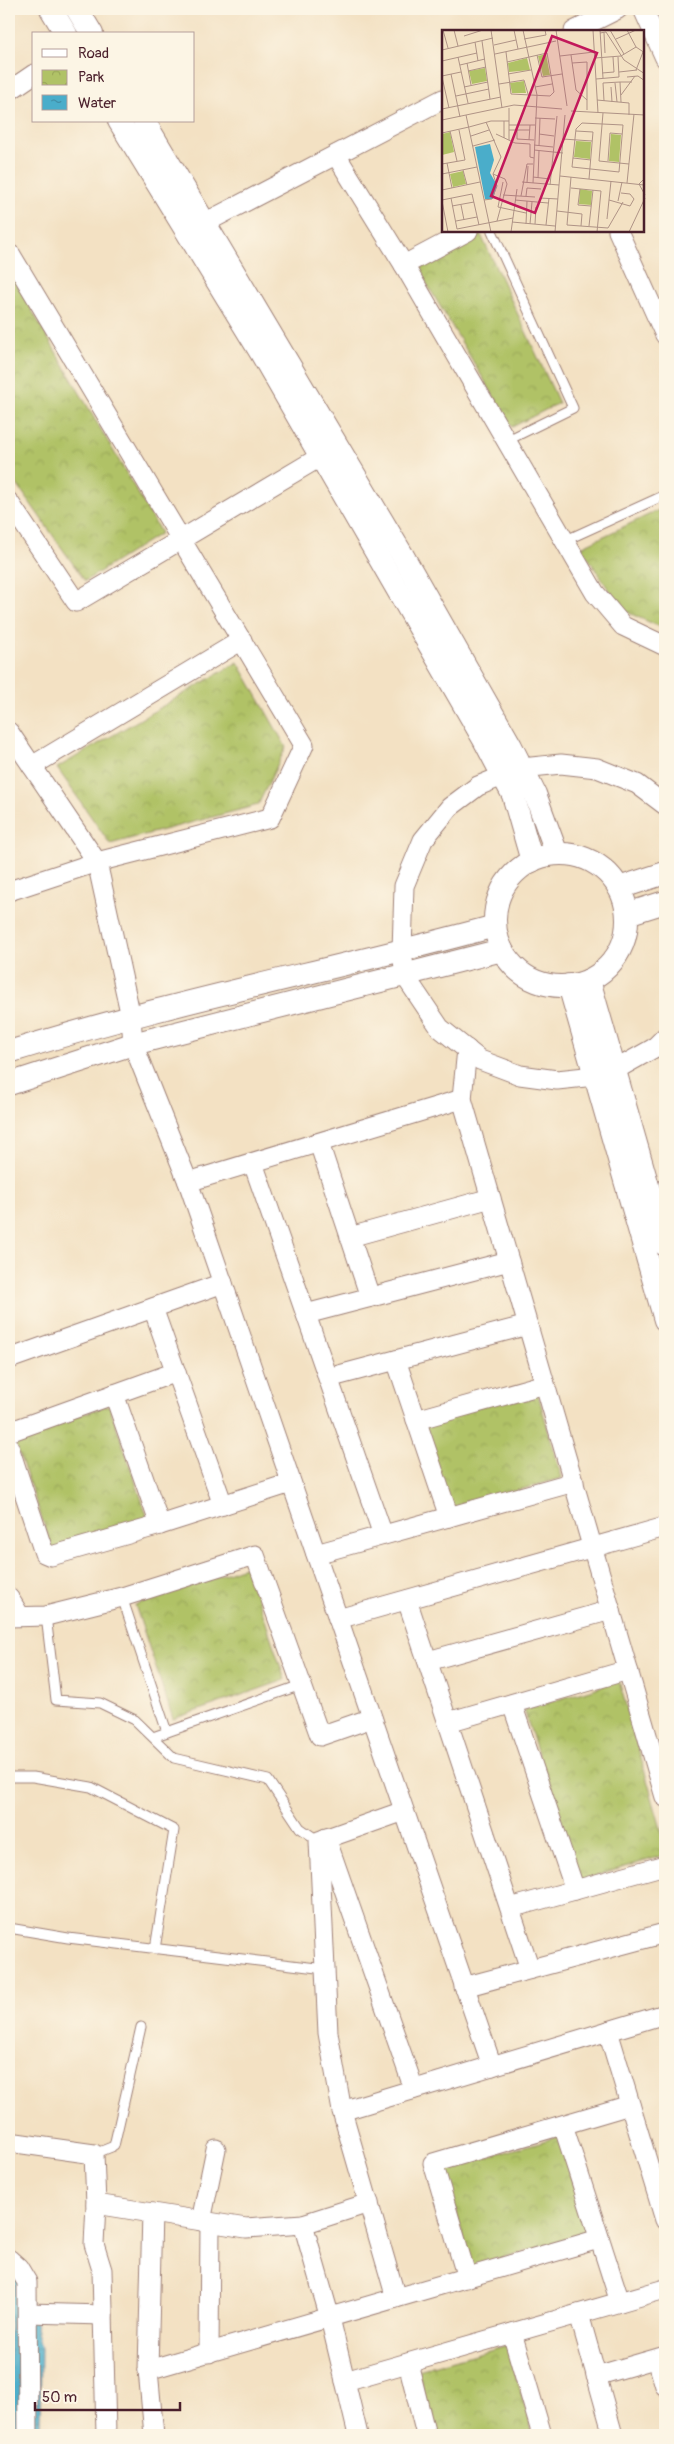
<svg xmlns="http://www.w3.org/2000/svg" width="674" height="2444" font-family="Pangolin,sans-serif">
  <style>
    .park { fill: url(#park-crowns); stroke: #7d7048 }
    .water { fill: url(#water-ripples); stroke: #4a667a }
    .lines { fill: none; stroke-linecap: round; stroke-linejoin: round }
    .service-casing { stroke: #9e8077; stroke-width: 11 }
    .minor-casing { stroke: #9e8077; stroke-width: 21 }
    .tertiary-casing { stroke: #9e8077; stroke-width: 24 }
    .service { stroke: #fff; stroke-width: 9 }
    .minor { stroke: #fff; stroke-width: 19 }
    .tertiary { stroke: #fff; stroke-width: 22 }
    .inset-road { fill: none; stroke: #af9386; stroke-width: 1 }
    .view { fill: #c2185b; fill-opacity: 0.15; stroke: #c2185b; stroke-width: 2.5 }
    .inset-edge { fill: none; stroke: #4a1f2b; stroke-width: 2.5 }
  </style>
  <defs>
    <pattern id="park-crowns" width="20" height="18" patternUnits="userSpaceOnUse" patternTransform="scale(1.25)"><rect width="20" height="18" fill="#b0c266"/><path d="M2 6a3 3 0 1 1 6 0M12 15a3 3 0 1 1 6 0" fill="none" stroke="#99a659"/></pattern>
    <pattern id="water-ripples" width="26" height="14" patternUnits="userSpaceOnUse" patternTransform="scale(1.25)"><rect width="26" height="14" fill="#4aadca"/><path d="M2 4q2-2 4 0t4 0M15 11q2-2 4 0t4 0" fill="none" stroke="#408ca4"/></pattern>
  </defs>
  <rect width="100%" height="100%" fill="#fcf5e5"/>
  <filter id="ink" filterUnits="userSpaceOnUse"><feTurbulence type="fractalNoise" baseFrequency=".02" numOctaves="2"/><feDisplacementMap in="SourceGraphic" scale="10" xChannelSelector="R" yChannelSelector="G"/><feConvolveMatrix kernelMatrix="1 2 1 2 8 2 1 2 1" color-interpolation-filters="sRGB"/></filter>
  <filter id="wash" filterUnits="userSpaceOnUse"><feTurbulence type="fractalNoise" baseFrequency=".0096" numOctaves="4" result="noise"/><feDisplacementMap in="SourceGraphic" scale="20" xChannelSelector="R" yChannelSelector="G"/><feGaussianBlur stdDeviation="1.12" result="paint"/><feColorMatrix in="noise" values="0 0 0 0 0 0 0 0 0 0 0 0 0 0 0 0 0 1.4 0 .05"/><feComposite in="paint" operator="in"/></filter>
  <g filter="url(#wash)">
    <rect width="100%" height="100%" fill="#f3e1c3"/>
    <!-- park -->
    <g class="park">
      <polygon points="481,235 559,403 512,427 418,269"/>
      <polygon points="9,271 161,533 85,581 9,473"/>
      <polygon points="665,507 665,629 622,610 581,547"/>
      <polygon points="238,662 286,747 258,805 110,844 57,768"/>
      <polygon points="537,1391 562,1478 451,1509 422,1422"/>
      <polygon points="109,1405 149,1521 53,1550 13,1437"/>
      <polygon points="247,1566 285,1680 173,1719 135,1605"/>
      <polygon points="619,1681 665,1843 665,1855 579,1881 524,1710"/>
      <polygon points="560,2136 588,2233 472,2267 444,2170"/>
      <polygon points="507,2345 533,2434 433,2435 418,2370"/>
    </g>
    <!-- water -->
    <polygon class="water" points="9,2259 22,2267 41,2348 40,2435 9,2435"/>
  </g>
  <g filter="url(#ink)">
    <g class="lines">
      <!-- service casing -->
      <g class="service-casing">
        <g id="service">
          <polyline points="492,231 573,408 506,441"/>
          <polyline points="564,541 665,495"/>
          <polyline points="122,1597 167,1732"/>
          <polyline points="46,1616 56,1700 100,1703 135,1720 174,1758 268,1780 300,1828 319,1841"/>
          <polyline points="153,1737 301,1685"/>
          <polyline points="9,1777 33,1777 91,1787 174,1830 155,1949"/>
          <polyline points="9,1928 68,1938 325,1969"/>
          <polyline points="94,2154 114,2146 141,2027"/>
        </g>
      </g>
      <!-- minor casing -->
      <g class="minor-casing">
        <g id="minor">
          <polyline points="643,9 665,58"/>
          <polyline points="574,31 618,9"/>
          <polyline points="9,91 34,74"/>
          <polyline points="336,155 404,265 595,593 623,626 665,646"/>
          <polyline points="193,229 443,99"/>
          <polyline points="618,231 665,335"/>
          <polyline points="9,257 11,255 304,745 270,818 97,862 9,891"/>
          <polyline points="404,265 468,231"/>
          <polyline points="9,502 76,602 320,457"/>
          <polyline points="9,732 97,862 131,1017 133,1044 188,1182 492,2066"/>
          <polyline points="32,766 242,640"/>
          <polyline points="665,805 637,784 597,768 561,764 522,768 478,786 450,807 423,840 404,886 402,951 405,976 440,1028 480,1060 520,1075 557,1080 595,1076 615,1070 654,1048 665,1037"/>
          <polyline points="467,1049 462,1099 665,1797"/>
          <polyline points="319,1143 370,1297"/>
          <polyline points="253,1163 383,1535"/>
          <polyline points="188,1182 462,1099"/>
          <polyline points="350,1237 491,1198"/>
          <polyline points="153,1308 223,1505"/>
          <polyline points="306,1314 509,1261"/>
          <polyline points="9,1359 223,1283"/>
          <polyline points="396,1360 449,1517"/>
          <polyline points="328,1378 528,1325"/>
          <polyline points="114,1394 160,1525"/>
          <polyline points="416,1420 545,1384"/>
          <polyline points="9,1432 176,1372"/>
          <polyline points="9,1447 44,1553 51,1556 160,1525 291,1483"/>
          <polyline points="316,1554 574,1482"/>
          <polyline points="9,1598 20,1616"/>
          <polyline points="407,1600 530,1969"/>
          <polyline points="9,1617 46,1616 122,1597 255,1555 320,1736 372,1718"/>
          <polyline points="338,1619 665,1527"/>
          <polyline points="428,1661 611,1610"/>
          <polyline points="512,1704 575,1890"/>
          <polyline points="448,1722 628,1670"/>
          <polyline points="326,1838 414,2089"/>
          <polyline points="510,1908 665,1865"/>
          <polyline points="464,1987 665,1933"/>
          <polyline points="608,2031 665,2220"/>
          <polyline points="342,2111 665,2014"/>
          <polyline points="563,2125 620,2302"/>
          <polyline points="9,2142 94,2154 96,2204 152,2213 148,2370 154,2435"/>
          <polyline points="96,2204 94,2244 102,2270 106,2435"/>
          <polyline points="152,2213 246,2228 303,2224 369,2203"/>
          <polyline points="201,2221 216,2149"/>
          <polyline points="303,2224 330,2318 358,2435"/>
          <polyline points="9,2259 18,2267 27,2282 28,2435"/>
          <polyline points="467,2278 433,2163 630,2105"/>
          <polyline points="396,2298 342,2111 328,2033 319,1841 404,1811"/>
          <polyline points="28,2313 103,2315"/>
          <polyline points="579,2314 613,2435"/>
          <polyline points="512,2333 542,2435"/>
          <polyline points="209,2353 210,2223"/>
          <polyline points="657,2359 665,2386"/>
          <polyline points="408,2363 426,2435"/>
          <polyline points="148,2370 599,2239"/>
          <polyline points="596,2376 665,2356"/>
          <polyline points="345,2381 665,2289"/>
        </g>
      </g>
      <!-- tertiary casing -->
      <g class="tertiary-casing">
        <g id="tertiary">
          <polyline points="51,9 66,34"/>
          <polyline points="77,9 92,34"/>
          <polyline points="119,121 261,353 483,738 513,795 532,861"/>
          <polyline points="144,121 403,556 511,746 535,794 557,854"/>
          <circle cx="561" cy="920" r="66"/>
          <polyline points="619,888 665,873"/>
          <polyline points="627,914 665,902"/>
          <polyline points="589,980 665,1245"/>
          <polyline points="569,985 665,1320"/>
          <path d="M9,1052c160,-50 325,-82 486,-126"/>
          <polyline points="9,1084 133,1044 502,950"/>
        </g>
      </g>
      <!-- service -->
      <use href="#service" class="service"/>
      <!-- minor -->
      <use href="#minor" class="minor"/>
      <!-- tertiary -->
      <use href="#tertiary" class="tertiary"/>
    </g>
  </g>
  <!-- overview -->
  <g transform="translate(442 30)">
    <rect width="202" height="202" fill="#f3e1c3"/>
    <path d="M104,24l4,21 -7,1 -5,-20zM85,28l3,12 -21,2 -1,-9zM43,38l2,13 -15,3 -3,-13zM82,51l2,12h-14l-2,-10zM8,102l4,20 -12,3v-21zM169,104l10,1 -2,27 -10,-1zM134,111l15,1 -1,17 -16,-2zM21,141l3,13 -13,3 -3,-13zM138,159l12,2 -1,14 -12,-1z" fill="#b0c266"/>
    <path d="M48,114l4,16 -4,13 7,12 -4,14h-8l-10,-52z" fill="#4aadca"/>
    <path class="inset-road" d="M1,0l5,18M12,0l4,16M49,0l11,78M72,0l4,19M81,0l14,65 -4,88M114,0l11,76M151,0l5,83M158,0l3,48M168,0l14,24M185,0l9,17M158,3l6,-1 18,28 21,14M162,3l1,20M22,6l19,-6M82,9l22,-4 -1,-5M174,9l20,-9M40,11l8,58M33,12l3,19M52,15l22,-5M0,20l51,-12M64,22l5,42 39,2 4,-4 -7,-39 -40,9M53,24l61,-13M95,25l5,22 20,-3M129,25l5,35 11,10M118,26l34,-4M16,27l10,46M153,28l26,-2 15,-9 9,6M0,31l35,-8M25,33l4,22M130,33l15,-1v48M18,35l25,-6M194,40l7,-18M26,41l18,-4M177,42l18,-2M160,43l12,-1 -1,-15M9,44l9,43M66,44l23,-4M0,46l19,-4M0,47l7,31M185,47l11,-1 7,5M154,49l23,-2 -1,-20M173,53l2,19M57,54l25,-4 4,14M22,57l24,-5M93,57l17,-3M169,57l1,15M179,65l14,-19M14,66l33,-7M155,70l32,3v12M162,71l-1,-18 17,-1M179,72l-1,-20h12M0,79l59,-12M129,81l74,4M161,83l-4,48 30,3M24,85l25,117M93,88l20,1M0,90l72,-15 48,4M44,92l15,35 -8,17 12,5 2,5 -10,37M140,93l41,2 -4,47 -47,-5 4,-38zM67,95h26M27,97l22,-6h18M67,100h21M75,100v9l17,1M8,101l7,30M134,101l17,1 -4,47M0,103l27,-6M54,104l19,9 15,1v13l4,1M97,104l15,2M29,106l18,-6M62,108v-17M121,109l29,2M67,110v-32M87,110l1,-15M92,115l19,2M31,116l22,-6M97,116l1,-28M92,120l29,3M131,128l18,2M166,131l2,-28 12,1M5,133l5,25M0,134l23,-4 -6,-30M21,140l4,15M0,144l35,-7M118,146l84,9M91,147l17,2M129,147l-4,48 41,3 15,-26M96,148l1,-27M203,148l-6,6 6,11M61,152l-5,25 28,6M80,152l37,3M85,153l1,-17M185,153l7,-69M108,155l7,-69M129,158l30,3 -4,41M138,159l-2,16 13,1M0,160l38,-8M61,165l32,2M79,166l6,-32h6M84,166l1,-8 14,1M9,168l6,31 56,-11M98,168l18,1M0,170l30,-6 7,31M42,170l8,-1 5,-13 -4,-12M73,170l33,3M167,170l21,6 4,-7 -4,-5 -9,-1M0,171l6,31M176,171l4,-19M19,175l3,15M10,176l22,-4M115,181l25,3 -1,12M165,189l4,-38M14,191l21,-4M70,192l43,4M84,194l1,-23M88,194l2,-22M93,194l1,-17M104,195l3,-27M147,196l4,-36M53,202h25M69,202l6,-43M113,202l10,-117M187,202l16,-34"/>
    <path class="view" d="M110,6l45,17 -62,160 -44,-17z"/>
    <rect width="202" height="202" class="inset-edge"/>
  </g>
  <!-- margin -->
  <rect width="674" height="2444" fill="none" stroke="#fcf5e5" stroke-width="30"/>
  <!-- legend -->
  <rect x="32" y="32" width="162" height="90" fill="#fcf5e5" stroke="#b59f9b"/>
  <rect x="42" y="49" width="25" height="8" fill="#ffffff" stroke="#b59f9b"/>
  <text x="78" y="58" font-size="15" fill="#4a1f2b">Road</text>
  <rect x="42" y="70" width="25" height="15" fill="url(#park-crowns)" stroke="#b59f9b"/>
  <text x="78" y="82" font-size="15" fill="#4a1f2b">Park</text>
  <rect x="42" y="95" width="25" height="15" fill="url(#water-ripples)" stroke="#b59f9b"/>
  <text x="78" y="108" font-size="15" fill="#4a1f2b">Water</text>
  <!-- scale -->
  <path d="M35 2402v8h145v-8" fill="none" stroke="#4a1f2b" stroke-width="2.5"/>
  <text x="42" y="2402" font-size="15" fill="#4a1f2b" stroke="#fcf5e5" stroke-width="4" paint-order="stroke">50 m</text>
</svg>
